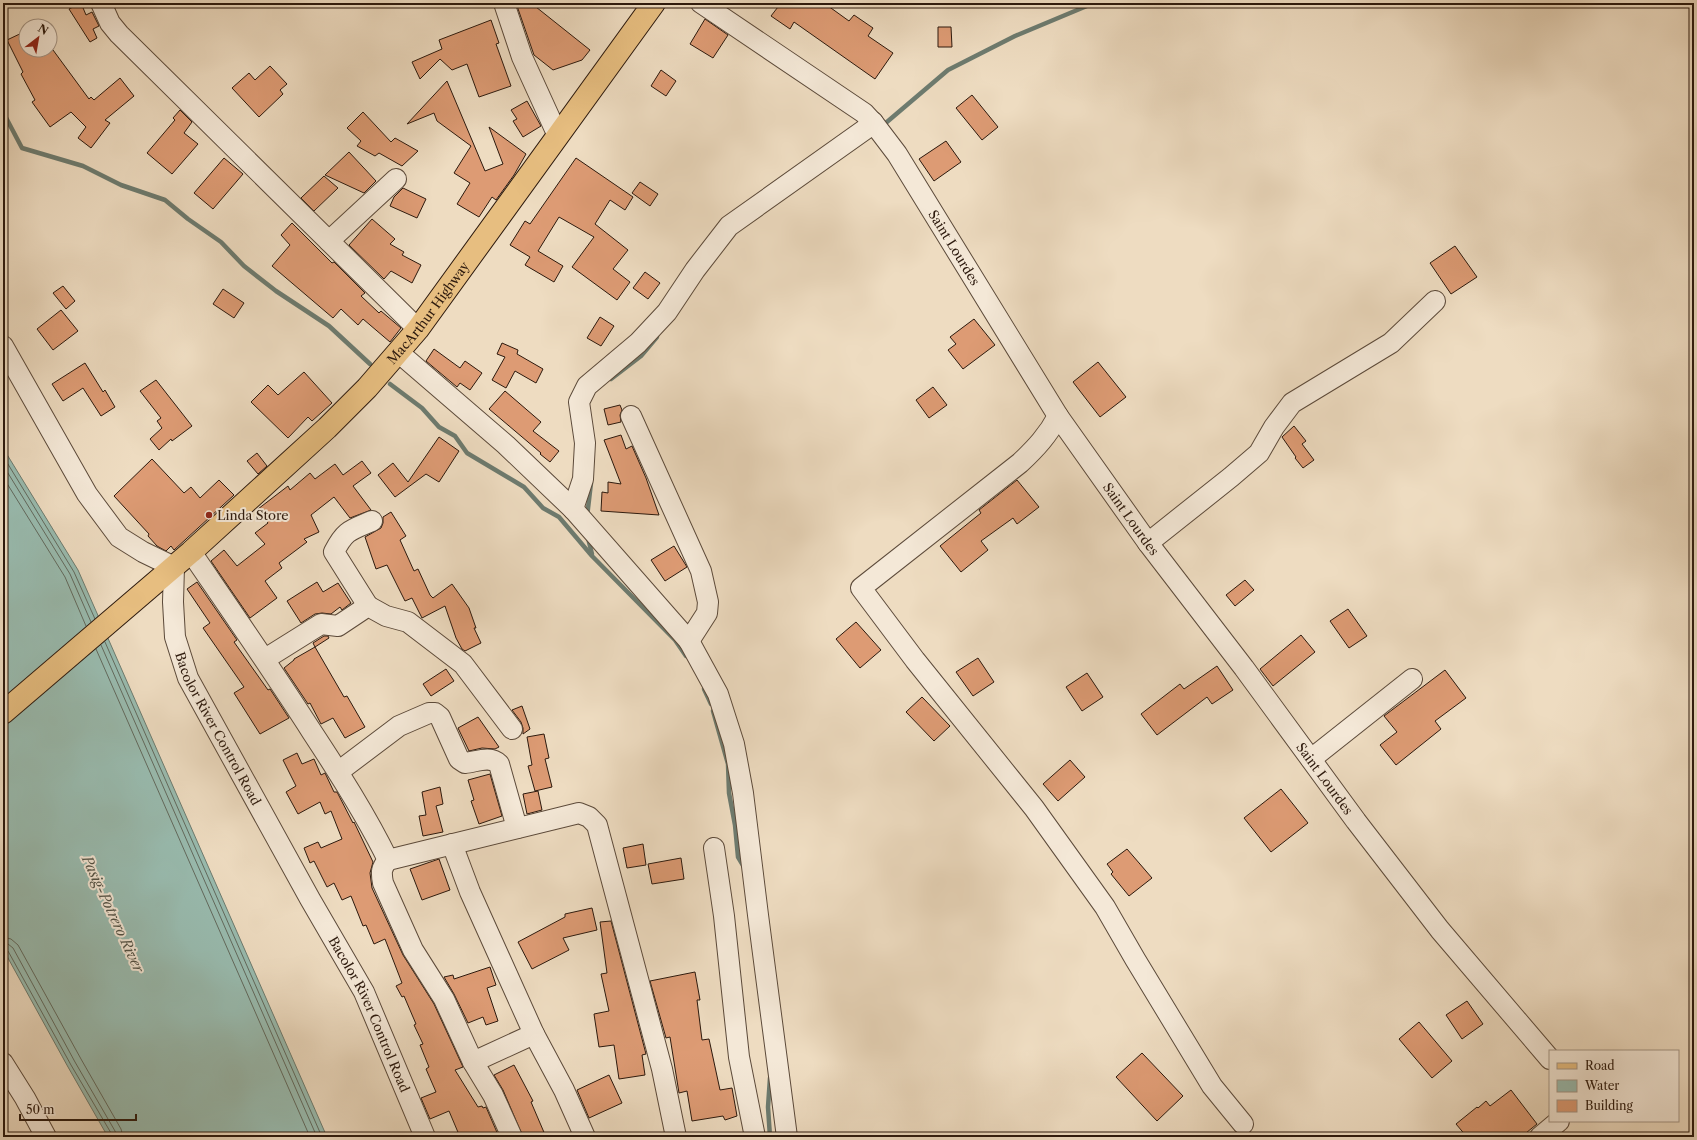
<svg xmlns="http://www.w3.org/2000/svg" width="1697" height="1140" font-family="'Libre Caslon Text',serif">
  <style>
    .water { fill: #99bcb0; stroke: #6d7b6f }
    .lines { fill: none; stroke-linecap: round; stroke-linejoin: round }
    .shore { stroke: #626a5e; stroke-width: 1 }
    .stream { stroke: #6d7b6f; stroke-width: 4.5 }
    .building { fill: #dd9b74; stroke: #2c190d }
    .minor-casing { stroke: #5c4a3a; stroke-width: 22 }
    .major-casing { stroke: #2c190d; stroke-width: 24 }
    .minor { stroke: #f4e8d7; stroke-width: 20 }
    .major { stroke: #e7be80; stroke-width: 22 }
    .poi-dot { fill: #8f2418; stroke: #f4e8d7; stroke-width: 1.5 }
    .labels { text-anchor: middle; stroke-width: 4; stroke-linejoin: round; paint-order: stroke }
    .street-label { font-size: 13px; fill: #2c190d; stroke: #f4e8d7 }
    .poi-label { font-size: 13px; fill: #2c190d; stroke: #f4e8d7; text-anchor: start }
    .water-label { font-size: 14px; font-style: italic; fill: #525246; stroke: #f4e8d7 }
  </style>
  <rect width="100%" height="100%" fill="#eedcc1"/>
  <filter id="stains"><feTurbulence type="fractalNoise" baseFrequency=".005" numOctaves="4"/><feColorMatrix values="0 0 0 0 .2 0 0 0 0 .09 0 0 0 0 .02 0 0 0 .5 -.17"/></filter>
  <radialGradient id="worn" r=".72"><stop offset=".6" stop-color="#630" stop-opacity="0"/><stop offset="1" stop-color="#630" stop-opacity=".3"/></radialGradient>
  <!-- water -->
  <polygon class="water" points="3,448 78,570 327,1137 108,1137 68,1067 3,949"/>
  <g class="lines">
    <!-- shore -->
    <g class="shore">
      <polyline points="3,456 74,572 95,619"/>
      <polyline points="3,465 70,574 91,622"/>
      <polyline points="3,477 65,577 86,626"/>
      <polyline points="105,642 322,1137"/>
      <polyline points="101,645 317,1137"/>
      <polyline points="96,649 310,1137"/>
      <polyline points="3,937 11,939 18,945 81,1059 121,1129 123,1137"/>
      <polyline points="3,943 8,944 13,948 75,1062 115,1131 117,1137"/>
      <polyline points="3,948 8,951 71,1065 111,1133 112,1137"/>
    </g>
    <!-- stream -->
    <g class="stream">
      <polyline points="3,112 22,148 83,166 121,185 165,200 188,219 221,242 244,266 276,291 329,326 370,364"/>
      <polyline points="881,127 948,70 1015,36 1094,3"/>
      <polyline points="611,379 641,356 657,337"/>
      <polyline points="390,384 422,408 439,427 455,436 467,453 524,487 543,508 559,517 592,556 675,640 686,656"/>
      <polyline points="587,517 591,483"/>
      <polyline points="588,538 592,554"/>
      <polyline points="704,689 711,704"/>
      <polyline points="713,711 728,764 729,793 735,825 738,857 744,867"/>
      <polyline points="770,1078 768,1107 770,1137"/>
    </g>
  </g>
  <!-- building -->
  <g class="building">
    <polygon points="81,3 86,15 92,12 99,26 93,29 97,38 90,42 69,9"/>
    <polygon points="516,3 531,3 590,50 582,60 553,70 534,55"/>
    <polygon points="781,3 824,3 849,21 854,15 873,28 868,36 893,53 875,79 794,22 790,29 771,16"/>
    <polygon points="705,19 728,35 713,58 690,44"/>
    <polygon points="491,20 499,43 496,44 511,86 479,97 467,64 452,70 440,59 420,79 412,62 442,49 439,40"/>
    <polygon points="938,27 951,27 952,47 938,47"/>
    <polygon points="26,31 26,50 53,50 89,99 91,97 94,100 120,78 134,96 105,120 110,123 91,148 78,138 86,127 71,112 50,127 32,102 35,100 21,74 23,72 7,40"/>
    <polygon points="270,66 287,84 280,90 283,94 259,117 232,88 249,73 255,80"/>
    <polygon points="661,70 676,81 666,96 651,86"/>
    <polygon points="447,81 485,171 503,164 489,127 526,154 514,175 496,200 492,197 479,217 457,204 470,183 454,173 471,146 437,121 434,113 407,124"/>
    <polygon points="972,95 998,127 982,140 956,108"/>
    <polygon points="527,101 541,126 523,137 513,121 517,119 511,110"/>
    <polygon points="180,110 192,122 184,133 198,144 172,174 147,153 175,120 173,118"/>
    <polygon points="363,112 391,142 395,138 418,151 402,166 379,153 375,156 357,146 361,141 347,128"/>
    <polygon points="946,141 961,162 934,181 919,159"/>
    <polygon points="349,152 376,181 364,193 325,175"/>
    <polygon points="224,158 243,174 213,209 194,193"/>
    <polygon points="576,158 633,197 625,210 610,200 595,224 628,250 613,269 630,282 617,300 572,267 594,237 559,217 538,251 563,266 554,282 525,265 530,257 510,245 525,221 530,224"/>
    <polygon points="324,176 338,188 314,211 301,198"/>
    <polygon points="640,182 658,194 650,206 632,193"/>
    <polygon points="403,188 426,199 417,218 390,206 394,197"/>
    <polygon points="372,219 395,239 390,244 404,252 402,255 421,265 412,283 391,271 384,279 349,245"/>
    <polygon points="292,223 332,263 334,262 365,293 361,296 379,313 381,311 401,328 390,342 363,319 358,325 341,309 333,318 272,266 290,245 281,235"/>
    <polygon points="1455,246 1477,277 1451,294 1430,263"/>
    <polygon points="645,272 660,283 648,299 633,288"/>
    <polygon points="63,286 75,301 66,309 53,293"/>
    <polygon points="223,289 244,303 234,318 213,304"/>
    <polygon points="61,310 78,331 53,350 37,329"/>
    <polygon points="600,317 614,326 601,346 587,338"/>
    <polygon points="974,319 995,345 963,369 948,350 956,344 950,337"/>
    <polygon points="502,343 518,350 517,354 543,369 536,383 515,371 506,388 492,380 505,357 497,354"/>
    <polygon points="434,349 460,368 465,361 482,373 470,390 460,383 457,387 426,361"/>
    <polygon points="1098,362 1126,397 1100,417 1073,382"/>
    <polygon points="85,363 103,392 105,390 115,407 101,416 83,388 63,401 52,384"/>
    <polygon points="304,372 332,403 312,421 308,417 288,438 251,402 268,385 278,395"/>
    <polygon points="156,380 192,426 172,441 171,439 159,450 150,439 162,428 157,421 161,418 140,391"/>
    <polygon points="933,387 947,405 929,418 916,400"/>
    <polygon points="505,391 541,422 533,431 559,451 550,462 540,454 541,453 489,409"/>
    <polygon points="620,405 622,410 620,415 621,422 608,425 604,409"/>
    <polygon points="1294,426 1306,441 1302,444 1314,460 1303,468 1295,458 1296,457 1282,437"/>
    <polygon points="621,435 626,449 632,446 646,478 659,515 601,511 602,492 608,493 608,482 621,484 604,440"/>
    <polygon points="439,437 459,451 439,482 426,474 395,497 378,475 393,463 408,482"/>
    <polygon points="257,453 267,466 258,474 247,461"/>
    <polygon points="152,459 184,493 191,487 200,498 219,480 234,495 174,550 171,546 166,551 157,546 148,536 149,534 114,496"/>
    <polygon points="362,461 371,473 353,486 371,510 350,518 334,497 311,515 319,532 304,539 307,542 279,563 282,568 265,581 277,598 250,618 211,561 224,550 237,566 265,544 255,533 268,523 258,509 288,486 290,490 310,473 315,479 335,464 343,475"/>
    <polygon points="1017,480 1039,507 1017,524 1013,518 981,541 988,550 961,572 940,546 981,513 979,510"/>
    <polygon points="391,512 406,536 400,540 414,571 418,569 430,595 433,598 452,584 469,608 476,628 474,628 481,643 465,651 462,649 456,638 445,606 422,618 412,598 405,601 387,565 376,569 365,537 381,528 383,523 383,517"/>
    <polygon points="674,546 687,567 665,581 651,560"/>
    <polygon points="1245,580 1254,590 1235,606 1226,595"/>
    <polygon points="197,582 237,640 234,642 268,690 270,689 289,718 260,734 234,693 244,687 203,628 210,623 187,589"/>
    <polygon points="317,582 323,592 338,583 351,603 342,610 340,607 331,614 322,613 315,614 301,623 287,601"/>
    <polygon points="1348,609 1367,636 1349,648 1330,621"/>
    <polygon points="856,622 881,650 860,668 836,639"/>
    <polygon points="1301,635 1315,652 1273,686 1260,669"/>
    <polygon points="324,636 328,636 329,638 315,647 313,643"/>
    <polygon points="315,647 344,697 347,696 365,727 345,738 333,718 321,724 310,703 308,704 284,668 294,660 294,659"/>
    <polygon points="978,658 994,682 973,696 956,672"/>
    <polygon points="1217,666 1233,690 1212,704 1207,697 1157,735 1141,714 1180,684 1184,689"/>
    <polygon points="446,669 454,681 431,696 423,684"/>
    <polygon points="1445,670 1466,698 1435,721 1441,729 1396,765 1380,745 1397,732 1384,716"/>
    <polygon points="1087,673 1103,697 1082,711 1066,687"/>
    <polygon points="922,697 950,726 934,741 906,712"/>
    <polygon points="522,706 530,729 523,734 523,728 521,722 512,710"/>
    <polygon points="478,717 499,747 495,749 482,748 469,751 458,728"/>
    <polygon points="544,734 549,758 545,759 552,787 535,791 528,766 532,765 527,737"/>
    <polygon points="297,753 302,764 314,759 321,775 325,773 334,792 337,792 353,823 354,822 373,862 370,873 372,888 403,955 434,1004 463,1067 455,1070 478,1107 482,1106 483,1108 486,1107 499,1137 460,1137 449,1111 430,1119 421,1098 436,1092 426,1069 429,1067 420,1045 423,1044 414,1025 416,1024 404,996 402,997 396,986 402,983 385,939 374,944 366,925 363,926 351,896 342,900 334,883 327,887 314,861 310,863 304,848 318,842 321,848 342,839 331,811 325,814 320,802 298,814 286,792 296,786 283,760"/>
    <polygon points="1070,760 1085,777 1058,801 1043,784"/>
    <polygon points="490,774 502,816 479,824 471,801 474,800 468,780"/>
    <polygon points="440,787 443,804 436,806 443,832 423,836 419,816 426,815 422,792"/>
    <polygon points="1281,789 1308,823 1271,852 1244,818"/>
    <polygon points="538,791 542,810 527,814 523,794"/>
    <polygon points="643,844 646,865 627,868 623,848"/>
    <polygon points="1127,849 1152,878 1129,896 1111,874 1113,872 1107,864"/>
    <polygon points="681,858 684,879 652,884 648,864"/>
    <polygon points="439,859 450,890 422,900 410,869"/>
    <polygon points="592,908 597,930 563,938 569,950 532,969 518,942 565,917 565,914"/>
    <polygon points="611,921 646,1054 642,1055 645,1075 619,1079 614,1045 599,1047 594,1014 609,1011 601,974 607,973 600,922"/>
    <polygon points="490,967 496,985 487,988 498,1021 486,1025 483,1017 468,1023 454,994 444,977 453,975 454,979"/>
    <polygon points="695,972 700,1000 697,1000 702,1040 709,1039 720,1090 732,1088 737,1116 725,1120 723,1116 692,1121 687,1091 679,1093 670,1037 666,1038 650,981"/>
    <polygon points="1467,1001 1483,1024 1462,1039 1446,1015"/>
    <polygon points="1419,1022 1452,1061 1432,1078 1399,1039"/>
    <polygon points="1142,1053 1183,1096 1157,1121 1116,1077"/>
    <polygon points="514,1065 533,1101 531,1102 546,1137 523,1137 503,1090 494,1075"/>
    <polygon points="609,1075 622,1103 589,1118 577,1090"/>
    <polygon points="1511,1090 1537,1124 1521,1137 1467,1137 1456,1124 1477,1107 1478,1108 1486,1101 1490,1106"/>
  </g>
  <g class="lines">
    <!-- minor casing -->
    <g class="minor-casing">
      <g id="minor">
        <polyline points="101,3 110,23 119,34 418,329"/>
        <polyline points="504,3 522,57 558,136"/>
        <path id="s1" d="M701,3l163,110 11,12 22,29 161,262 90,127 96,125 112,153 84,109 110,129"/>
        <polyline points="329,241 396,179"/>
        <path id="s2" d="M3,346l84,148 32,43 24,15 31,15 -1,35 2,35 13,41 122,221 54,93 61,145"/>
        <polyline points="398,352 506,445 573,509 689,641 707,613 708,602 701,571 631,416"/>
        <path d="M1058,416c-10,19 -22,32 -38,47l-159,125 54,72 119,148 71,99 30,52 77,127 31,38"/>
        <polyline points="573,509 583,479 585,443 579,402 587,386 638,343 667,312 695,270 729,226 867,128 873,122"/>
        <polyline points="1148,543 1231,477 1259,453 1274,427 1292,403 1391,343 1435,301"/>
        <path d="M191,552c41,60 82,119 121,180 27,41 54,83 76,128"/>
        <path d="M368,606l-34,-54c11,-22 17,-22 38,-31"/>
        <polyline points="689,641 718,694 734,744 743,793 758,915 787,1137"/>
        <polyline points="265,659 321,624 338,626 368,606 386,616 408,622 463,664 512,729"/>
        <polyline points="1311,759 1412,679"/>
        <path d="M338,772l61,-46 30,-13h6l5,4 19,42 6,4c11,-1 25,-8 34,1l18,64"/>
        <polyline points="452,844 470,892 534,1034 564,1090 585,1137"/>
        <polyline points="714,848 724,916 739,1057 755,1137"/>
        <polyline points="473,1062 534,1034"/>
        <polyline points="3,1063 25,1098 46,1137"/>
        <path d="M512,1137l-19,-42 -20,-33 -29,-63 -31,-49 -30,-67c-2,-11 -2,-15 5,-23l191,-47 10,4 8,8 65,244 14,68"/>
        <polyline points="1540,1137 1559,1121"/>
      </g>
    </g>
    <!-- major casing -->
    <g class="major-casing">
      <g id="major">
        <path id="s3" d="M3,713l188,-161 136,-124 40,-40 51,-59 236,-326"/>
      </g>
    </g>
    <!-- minor -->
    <use href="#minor" class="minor"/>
    <!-- major -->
    <use href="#major" class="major"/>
  </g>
  <!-- markers -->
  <circle class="poi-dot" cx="209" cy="515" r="4"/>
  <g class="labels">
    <!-- street labels -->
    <g class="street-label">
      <text dy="5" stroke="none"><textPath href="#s1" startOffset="359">Saint Lourdes</textPath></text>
      <text dy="5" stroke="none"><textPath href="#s3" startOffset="585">MacArthur Highway</textPath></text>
      <text dy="5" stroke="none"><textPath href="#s1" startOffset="683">Saint Lourdes</textPath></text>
      <text dy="5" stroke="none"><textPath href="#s2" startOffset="458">Bacolor River Control Road</textPath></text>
      <text dy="5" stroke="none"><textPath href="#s1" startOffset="1007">Saint Lourdes</textPath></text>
      <text dy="5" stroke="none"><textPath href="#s2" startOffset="782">Bacolor River Control Road</textPath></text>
    </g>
    <!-- poi labels -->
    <g class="poi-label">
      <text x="217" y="520">Linda Store</text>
    </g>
    <!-- water labels -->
    <g class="water-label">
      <text transform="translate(113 914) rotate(65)" y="5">Pasig-Potrero River</text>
    </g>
  </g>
  <!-- margin -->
  <rect width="1697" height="1140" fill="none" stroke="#eedcc1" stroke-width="16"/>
  <rect x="4" y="4" width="1689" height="1132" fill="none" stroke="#2c190d" stroke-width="2"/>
  <rect x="8" y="8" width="1681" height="1124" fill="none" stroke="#2c190d"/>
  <!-- legend -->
  <rect x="1549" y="1050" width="130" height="72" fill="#f4e8d7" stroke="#a49586"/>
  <rect x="1557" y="1063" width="20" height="6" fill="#e7be80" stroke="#a49586"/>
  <text x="1585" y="1070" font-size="12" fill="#2c190d">Road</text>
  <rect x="1557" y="1080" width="20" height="12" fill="#99bcb0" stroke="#a49586"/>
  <text x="1585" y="1090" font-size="12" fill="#2c190d">Water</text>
  <rect x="1557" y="1100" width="20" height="12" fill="#dd9b74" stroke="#a49586"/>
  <text x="1585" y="1110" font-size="12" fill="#2c190d">Building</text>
  <!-- north arrow -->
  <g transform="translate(38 38) rotate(31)"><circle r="19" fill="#f4e8d7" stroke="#a49586"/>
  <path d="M0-3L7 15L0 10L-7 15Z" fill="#8f2418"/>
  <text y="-6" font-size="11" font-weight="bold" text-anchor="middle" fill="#2c190d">N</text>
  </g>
  <!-- scale -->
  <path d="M20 1114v6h116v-6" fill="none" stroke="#2c190d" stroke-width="2"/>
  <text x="26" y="1114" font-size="12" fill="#2c190d" stroke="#f4e8d7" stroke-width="3" paint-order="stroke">50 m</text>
  <rect width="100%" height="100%" filter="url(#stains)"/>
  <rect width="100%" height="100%" fill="url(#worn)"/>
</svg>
